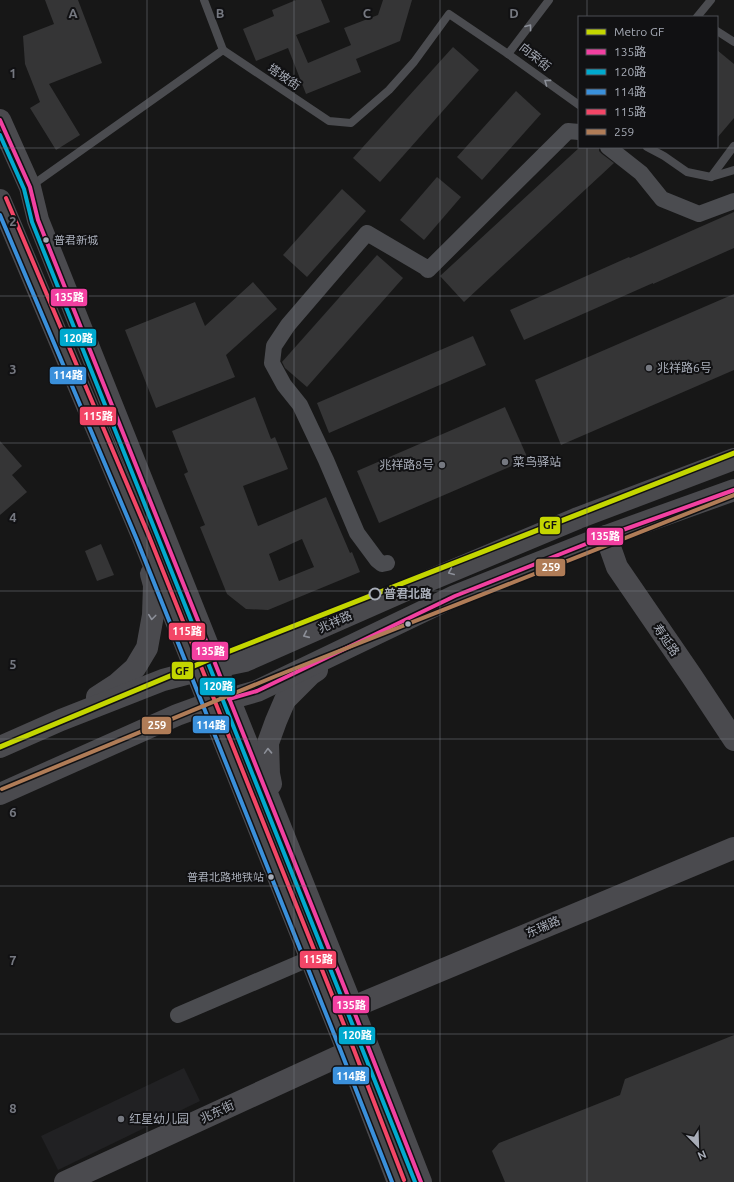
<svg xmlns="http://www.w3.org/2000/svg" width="734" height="1182" font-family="Ubuntu,'Noto Sans SC',sans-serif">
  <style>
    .built { fill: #212123 }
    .building { fill: #353536; fill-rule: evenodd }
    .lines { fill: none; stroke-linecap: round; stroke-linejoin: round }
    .lane { stroke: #4b4c50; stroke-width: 8 }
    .street { stroke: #4b4c50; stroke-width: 16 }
    .secondary { stroke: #4a4a4e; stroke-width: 22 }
    .bus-1-casing { stroke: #111113; stroke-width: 7 }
    .bus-2-casing { stroke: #111113; stroke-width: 7 }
    .bus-3-casing { stroke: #111113; stroke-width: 7 }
    .bus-4-casing { stroke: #111113; stroke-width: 7 }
    .bus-5-casing { stroke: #111113; stroke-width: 7 }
    .bus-1 { stroke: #f240a1; stroke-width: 4 }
    .bus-2 { stroke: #00a9ce; stroke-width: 4 }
    .bus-3 { stroke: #3a90db; stroke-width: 4 }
    .bus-4 { stroke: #f34667; stroke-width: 4 }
    .bus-5 { stroke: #b07c57; stroke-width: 4 }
    .metro-1-casing { stroke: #111113; stroke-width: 8 }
    .metro-1 { stroke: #c4d600; stroke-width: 5 }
    .oneway { stroke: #8c9099 }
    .oneway2 { stroke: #8c8f98 }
    .grid { fill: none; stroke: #757880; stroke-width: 1; stroke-opacity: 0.55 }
    .bus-dot { fill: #a8adb8; stroke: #111113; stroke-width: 1.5 }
    .poi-dot { fill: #757880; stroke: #111113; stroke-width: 1.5 }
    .stop-dot { fill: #111113; stroke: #a8adb8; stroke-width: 2 }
    .labels { text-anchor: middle; stroke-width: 4; stroke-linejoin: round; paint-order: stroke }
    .bus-label { font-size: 11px; fill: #a8adb8; stroke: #111113; text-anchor: start }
    .street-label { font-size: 12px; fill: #a8adb8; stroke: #111113 }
    .poi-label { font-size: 12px; fill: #a8adb8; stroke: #111113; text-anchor: start }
    .stop-label { font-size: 12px; font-weight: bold; fill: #a8adb8; stroke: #111113; text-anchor: start }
    .grid-label { font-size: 13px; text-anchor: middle; font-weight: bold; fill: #757880; stroke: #111113; stroke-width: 4; stroke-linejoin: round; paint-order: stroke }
    .line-badge { stroke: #111113; stroke-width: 1.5 }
    .badge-label { font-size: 11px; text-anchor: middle; font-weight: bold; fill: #fff }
    .pale-badge-label { font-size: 11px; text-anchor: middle; font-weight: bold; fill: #111 }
  </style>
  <rect width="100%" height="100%" fill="#171717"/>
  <!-- built -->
  <polygon class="built" points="184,1068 200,1101 58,1170 41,1136"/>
  <!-- building -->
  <g class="building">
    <polygon points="45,0 78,0 102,63 49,84 80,135 56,150 30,108 40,102 25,64 23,36 54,24"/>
    <polygon points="296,0 321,0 330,22 296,35 308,63 351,45 344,28 378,15 383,0 412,0 400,41 356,59 361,72 306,94 288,48 256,61 243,29 274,16 272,10"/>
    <polygon points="453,47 479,70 380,182 353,158"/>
    <polygon points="717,50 734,64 734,118 717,138"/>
    <polygon points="516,91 541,114 482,180 457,157"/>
    <polygon points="580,147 599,147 599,151 602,154 614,163 464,302 440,276"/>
    <polygon points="437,177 461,197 424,240 400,220"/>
    <polygon points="342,189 366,211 307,277 283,255"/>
    <polygon points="734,212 734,248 653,284 653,283 524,340 510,310 629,257 630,258"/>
    <polygon points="377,255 403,278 307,387 285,368 282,362"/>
    <polygon points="253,282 277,309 226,355 235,377 156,408 125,330 195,302 205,326"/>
    <polygon points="734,294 734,370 561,445 535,380"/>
    <polygon points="473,336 486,365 329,433 317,403"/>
    <path d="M255,397l16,42 4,-2 13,32 -45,17 15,40 68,-29 24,56 2,-1 8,20 -92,38 -22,-1 -19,-15 -27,-67 5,-2 -21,-51 4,-2 -16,-41zM302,539l12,28 -35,14 -10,-27z"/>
    <polygon points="505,407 528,459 379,523 357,471"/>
    <polygon points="0,441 22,466 12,475 27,492 0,515"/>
    <polygon points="101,544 114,575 97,581 85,551"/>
    <polygon points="734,1035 734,1182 505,1182 492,1151 499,1143 620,1095 625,1079"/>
  </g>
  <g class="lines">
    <!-- lane -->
    <g class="lane">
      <polyline points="204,0 223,50"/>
      <polyline points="697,17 711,0"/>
      <polyline points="717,31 734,42"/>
      <polyline points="508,54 549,0"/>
      <polyline points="647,147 664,156 687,172 711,177 734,170"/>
      <polyline points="711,177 734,146"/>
      <polyline points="31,186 223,50 329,121 351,123 389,90 414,62 449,14 508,54 579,105"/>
    </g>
    <!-- street -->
    <g class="street">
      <polyline points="608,147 641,173 662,199 699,214 734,201"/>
      <polyline points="387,563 382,564 377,560 357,533 326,460 300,405 284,385 272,363 274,346 288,325 367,233 425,267 428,270 568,131 579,132"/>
      <polyline points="178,1015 311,958"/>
    </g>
    <!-- secondary -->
    <g class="secondary">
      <polyline points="0,120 30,187 38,220 367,1044 421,1182"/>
      <polyline points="0,200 143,538 348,1052 398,1182"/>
      <polyline points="606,536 617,567 691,675 734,740"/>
      <polyline points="97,697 117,684 135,668 147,648 153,615 154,585 151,574"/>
      <polyline points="0,747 61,720 163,680 197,671 245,661 404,591 578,518 734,459"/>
      <polyline points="271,784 269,774 268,743 276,721 285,700 311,674 317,670"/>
      <polyline points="0,794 177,715 210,703 229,699 257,691 455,596 606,536 734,490"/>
      <polyline points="353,1007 734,848"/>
      <polyline points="65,1182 348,1052"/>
    </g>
    <!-- bus-1 casing -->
    <g class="bus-1-casing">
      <g id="bus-1">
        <polyline points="0,120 30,187 38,220 367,1044 421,1182"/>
        <polyline points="229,699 257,691 455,596 606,536 734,490"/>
      </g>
    </g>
    <!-- bus-2 casing -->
    <g class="bus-2-casing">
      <polyline id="bus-2" points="0,135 24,189 32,222 361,1046 415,1182"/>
    </g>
    <!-- bus-3 casing -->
    <g class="bus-3-casing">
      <polyline id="bus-3" points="0,215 137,540 342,1054 392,1182"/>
    </g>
    <!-- bus-4 casing -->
    <g class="bus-4-casing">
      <polyline id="bus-4" points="6,198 149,536 354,1050 404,1180"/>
    </g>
    <!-- bus-5 casing -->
    <g class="bus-5-casing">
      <polyline id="bus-5" points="2,789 276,676 734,495"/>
    </g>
    <!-- bus-1 -->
    <use href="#bus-1" class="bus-1"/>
    <!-- bus-2 -->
    <use href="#bus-2" class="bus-2"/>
    <!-- bus-3 -->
    <use href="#bus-3" class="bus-3"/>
    <!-- bus-4 -->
    <use href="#bus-4" class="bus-4"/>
    <!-- bus-5 -->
    <use href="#bus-5" class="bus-5"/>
    <!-- metro-1 casing -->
    <g class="metro-1-casing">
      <polyline id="metro-1" points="0,747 225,653 734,453"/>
    </g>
    <!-- metro-1 -->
    <use href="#metro-1" class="metro-1"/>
  </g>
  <!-- one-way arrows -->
  <defs><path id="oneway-chevron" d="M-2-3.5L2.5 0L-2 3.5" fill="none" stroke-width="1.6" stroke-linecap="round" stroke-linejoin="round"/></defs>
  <g class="oneway">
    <use href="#oneway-chevron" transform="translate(529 27) rotate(-53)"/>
    <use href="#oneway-chevron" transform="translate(547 82) rotate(-144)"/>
  </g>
  <g class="oneway2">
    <use href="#oneway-chevron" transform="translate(451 572) rotate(157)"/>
    <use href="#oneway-chevron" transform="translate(152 617) rotate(97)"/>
    <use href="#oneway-chevron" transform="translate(306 635) rotate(156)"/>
    <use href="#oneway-chevron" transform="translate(268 751) rotate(-92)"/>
  </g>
  <!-- grid -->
  <path class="grid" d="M147,0v1182M294,0v1182M440,0v1182M587,0v17M587,147v1035M0,148h734M0,296h734M0,443h734M0,591h734M0,739h734M0,886h734M0,1034h734"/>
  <!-- markers -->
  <g class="bus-dot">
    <circle cx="46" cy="240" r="3.5"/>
    <circle cx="408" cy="624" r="3.5"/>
    <circle cx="271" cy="877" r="3.5"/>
  </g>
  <g class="poi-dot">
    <circle cx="649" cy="368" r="4"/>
    <circle cx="505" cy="462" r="4"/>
    <circle cx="442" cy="465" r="4"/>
    <circle cx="121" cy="1119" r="4"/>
  </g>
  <circle class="stop-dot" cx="375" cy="594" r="5.5"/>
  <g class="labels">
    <!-- bus labels -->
    <g class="bus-label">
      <text x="54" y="244">普君新城</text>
      <text x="264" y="881" text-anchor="end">普君北路地铁站</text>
    </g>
    <!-- street labels -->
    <g class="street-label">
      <text transform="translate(535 57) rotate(39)" y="4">向荣街</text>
      <text transform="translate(284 77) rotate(34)" y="4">塔坡街</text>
      <text transform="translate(335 622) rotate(-24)" y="4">兆祥路</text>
      <text transform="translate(666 640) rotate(55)" y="4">寿延路</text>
      <text transform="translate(543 927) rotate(-23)" y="4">东瑞路</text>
      <text transform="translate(217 1112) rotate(-25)" y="4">兆东街</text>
    </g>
    <!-- poi labels -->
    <g class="poi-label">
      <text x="657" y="372">兆祥路6号</text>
      <text x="513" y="466">菜鸟驿站</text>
      <text x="434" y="469" text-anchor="end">兆祥路8号</text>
      <text x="129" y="1123">红星幼儿园</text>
    </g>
    <!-- stop labels -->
    <g class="stop-label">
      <text x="384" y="598">普君北路</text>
    </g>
  </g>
  <g class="grid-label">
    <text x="73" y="18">A</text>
    <text x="220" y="18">B</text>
    <text x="367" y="18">C</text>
    <text x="514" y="18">D</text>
    <text x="13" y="78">1</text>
    <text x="13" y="226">2</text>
    <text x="13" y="374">3</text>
    <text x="13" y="522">4</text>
    <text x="13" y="669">5</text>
    <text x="13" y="817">6</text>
    <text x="13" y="965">7</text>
    <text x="13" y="1113">8</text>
  </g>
  <g class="line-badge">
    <rect x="50" y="288" width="38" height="19" rx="4" fill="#f240a1"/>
    <rect x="59" y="328" width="38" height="19" rx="4" fill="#00a9ce"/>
    <rect x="49" y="366" width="38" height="19" rx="4" fill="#3a90db"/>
    <rect x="79" y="406" width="38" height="20" rx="4" fill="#f34667"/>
    <rect x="539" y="516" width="22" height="19" rx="4" fill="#c4d600"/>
    <rect x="586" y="527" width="38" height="19" rx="4" fill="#f240a1"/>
    <rect x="535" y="558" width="31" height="19" rx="4" fill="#b07c57"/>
    <rect x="168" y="622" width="38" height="19" rx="4" fill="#f34667"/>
    <rect x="191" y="641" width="38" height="20" rx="4" fill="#f240a1"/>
    <rect x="171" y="661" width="23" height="19" rx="4" fill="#c4d600"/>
    <rect x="199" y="677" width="37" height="19" rx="4" fill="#00a9ce"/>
    <rect x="192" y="715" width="38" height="19" rx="4" fill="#3a90db"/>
    <rect x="141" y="716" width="31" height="19" rx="4" fill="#b07c57"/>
    <rect x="299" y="950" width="38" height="19" rx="4" fill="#f34667"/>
    <rect x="332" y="995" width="38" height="19" rx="4" fill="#f240a1"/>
    <rect x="338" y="1026" width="38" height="19" rx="4" fill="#00a9ce"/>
    <rect x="332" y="1066" width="38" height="19" rx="4" fill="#3a90db"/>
  </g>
  <g class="badge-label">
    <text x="69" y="301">135路</text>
    <text x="78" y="342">120路</text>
    <text x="68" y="379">114路</text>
    <text x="98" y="420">115路</text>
    <text x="605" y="540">135路</text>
    <text x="551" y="571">259</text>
    <text x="187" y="635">115路</text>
    <text x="210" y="655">135路</text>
    <text x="218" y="690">120路</text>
    <text x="211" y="729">114路</text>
    <text x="157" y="729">259</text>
    <text x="318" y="963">115路</text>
    <text x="351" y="1009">135路</text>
    <text x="357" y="1039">120路</text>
    <text x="351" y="1080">114路</text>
  </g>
  <g class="pale-badge-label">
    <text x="550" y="529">GF</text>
    <text x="182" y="675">GF</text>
  </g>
  <!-- legend -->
  <rect x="578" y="16" width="140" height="132" fill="#111113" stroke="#4d4f55"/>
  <rect x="586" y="29" width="20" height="6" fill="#c4d600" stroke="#4d4f55"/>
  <text x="614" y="36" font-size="12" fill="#a8adb8">Metro GF</text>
  <rect x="586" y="49" width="20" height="6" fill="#f240a1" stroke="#4d4f55"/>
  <text x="614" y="56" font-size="12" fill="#a8adb8">135路</text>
  <rect x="586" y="69" width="20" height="6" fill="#00a9ce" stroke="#4d4f55"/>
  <text x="614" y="76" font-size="12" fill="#a8adb8">120路</text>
  <rect x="586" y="89" width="20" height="6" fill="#3a90db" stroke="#4d4f55"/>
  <text x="614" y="96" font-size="12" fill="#a8adb8">114路</text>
  <rect x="586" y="109" width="20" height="6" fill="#f34667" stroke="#4d4f55"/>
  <text x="614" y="116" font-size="12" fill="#a8adb8">115路</text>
  <rect x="586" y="129" width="20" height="6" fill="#b07c57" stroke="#4d4f55"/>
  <text x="614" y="136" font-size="12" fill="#a8adb8">259</text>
  <!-- north arrow -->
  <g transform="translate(698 1146) rotate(157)" stroke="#111113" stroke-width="3" paint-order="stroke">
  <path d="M0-3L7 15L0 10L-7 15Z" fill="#a8adb8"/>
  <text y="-6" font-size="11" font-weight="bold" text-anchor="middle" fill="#a8adb8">N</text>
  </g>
</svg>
